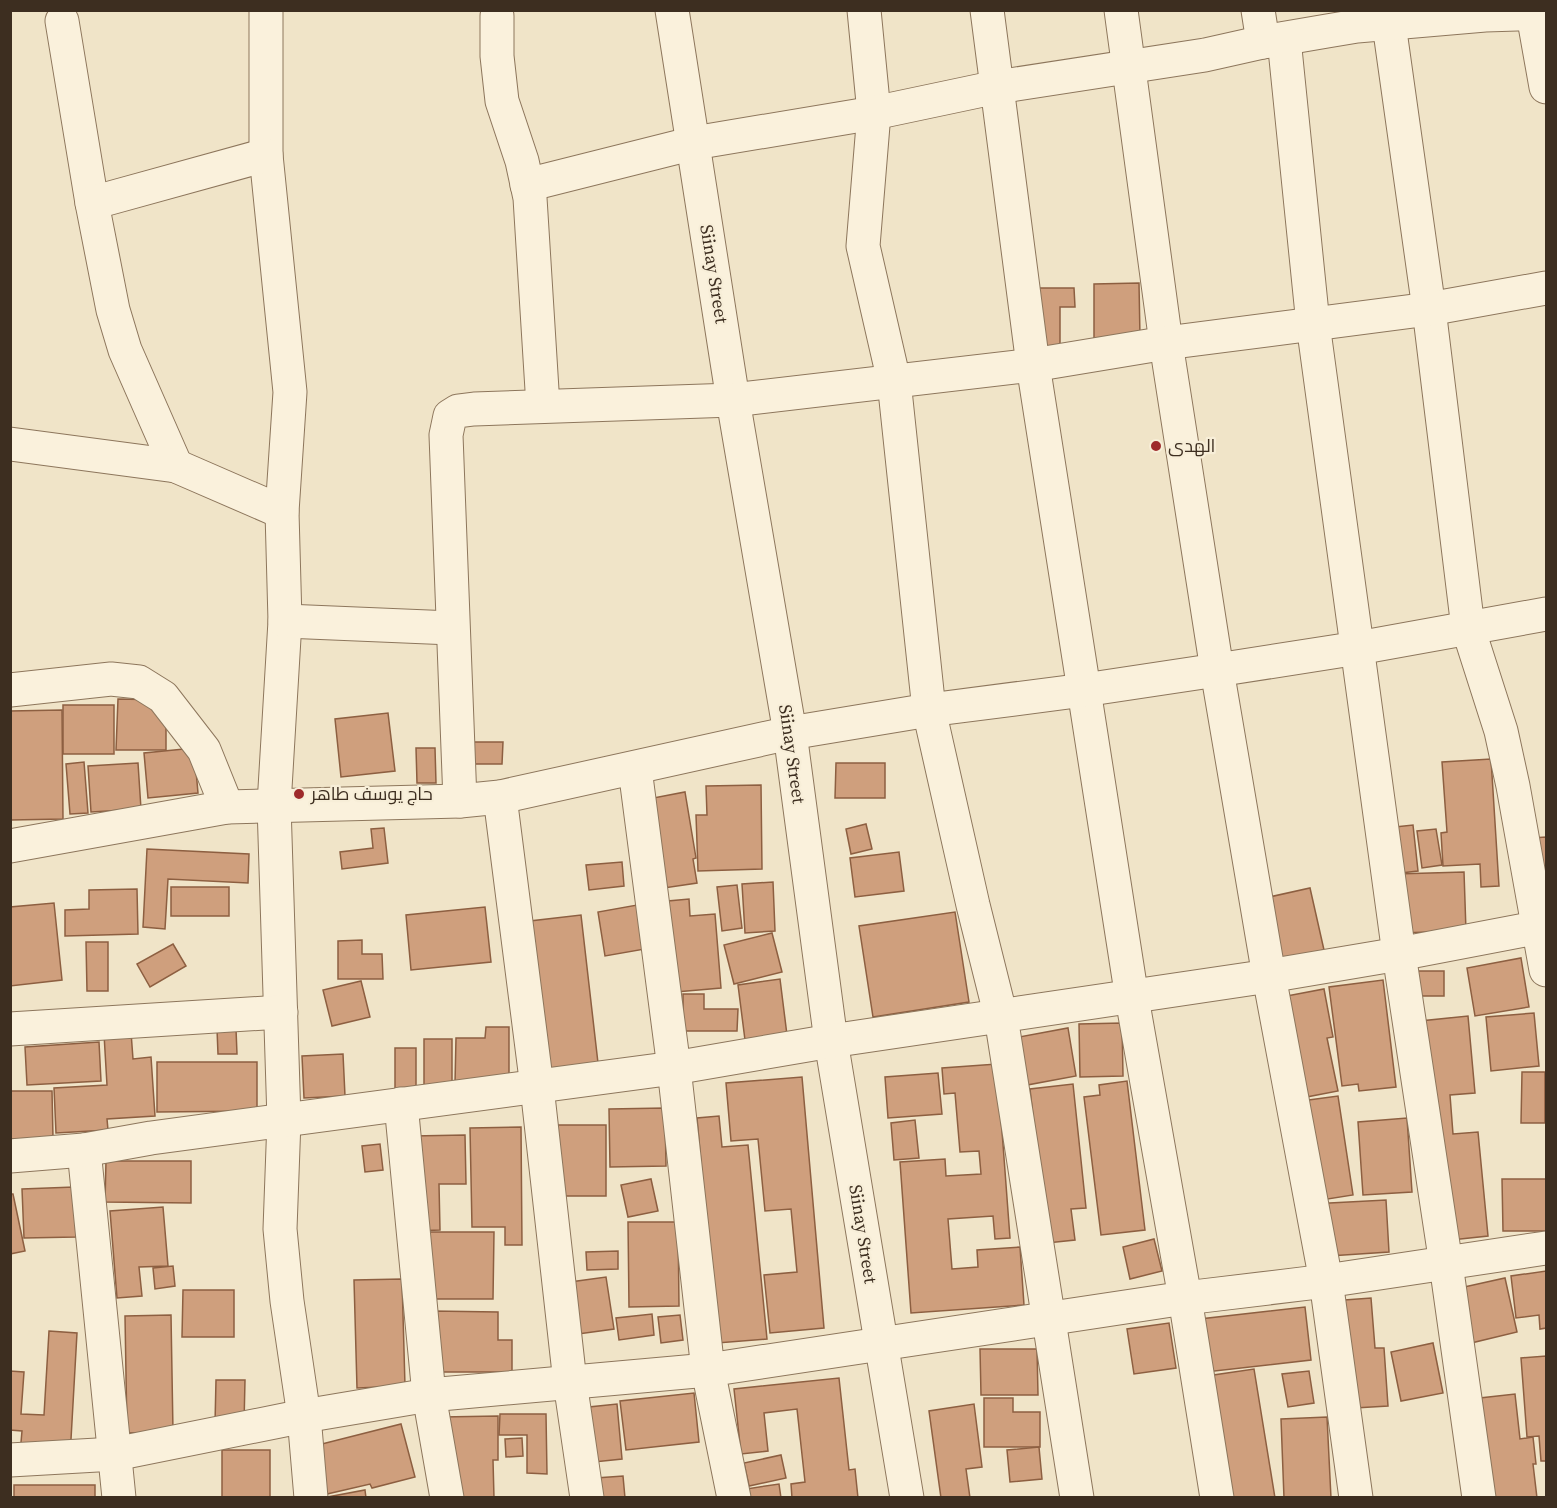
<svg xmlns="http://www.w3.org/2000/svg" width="1557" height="1508" font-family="'Source Serif 4',Cairo,serif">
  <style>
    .building { fill: #cf9f7d; stroke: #8d5f41; stroke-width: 1.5 }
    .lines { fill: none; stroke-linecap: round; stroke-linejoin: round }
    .minor-casing { stroke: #8d765c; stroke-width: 35 }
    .minor { stroke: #faf1dc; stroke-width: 33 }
    .poi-dot { fill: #9e2a2b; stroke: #f7eed8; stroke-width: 2 }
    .labels { text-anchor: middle; stroke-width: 4.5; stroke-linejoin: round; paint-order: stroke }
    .street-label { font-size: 18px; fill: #3d2e20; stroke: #f7eed8 }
    .poi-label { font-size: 18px; fill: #3d2e20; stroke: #f7eed8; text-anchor: start }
  </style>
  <rect width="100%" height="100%" fill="#f0e4c8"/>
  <!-- building -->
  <g class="building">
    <polygon points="1139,283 1140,338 1094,339 1094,284"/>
    <polygon points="1034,288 1074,288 1075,307 1060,307 1060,353 1034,352"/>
    <polygon points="118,699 166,700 166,750 116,750"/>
    <rect x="63" y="705" width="51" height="49"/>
    <polygon points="62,710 63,819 11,820 10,711"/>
    <polygon points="388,713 395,771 341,777 335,719"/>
    <polygon points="472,742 503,742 502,764 472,764"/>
    <polygon points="194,748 198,793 148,798 144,753"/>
    <polygon points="416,748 435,748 436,783 417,783"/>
    <polygon points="1491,759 1499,886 1481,887 1480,864 1443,866 1441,833 1447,832 1442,762"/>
    <polygon points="84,762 88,813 70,814 66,764"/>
    <polygon points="138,763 141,809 91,812 88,766"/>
    <polygon points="836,763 885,763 885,798 835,798"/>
    <polygon points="761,785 762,869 698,871 696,815 707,815 706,786"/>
    <polygon points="685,792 696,858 693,859 697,883 664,888 648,799"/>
    <polygon points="866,824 872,849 851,854 846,829"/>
    <polygon points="1413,825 1418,871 1392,874 1386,828"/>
    <polygon points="384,828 388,863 342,869 340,852 373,848 371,829"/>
    <polygon points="1436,829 1442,865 1422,868 1417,831"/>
    <polygon points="1546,837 1546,912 1532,838"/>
    <polygon points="147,849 249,854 248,883 168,879 165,929 143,927"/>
    <polygon points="899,852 904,891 855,897 850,858"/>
    <polygon points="622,862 624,886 589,890 586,865"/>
    <polygon points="1464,872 1466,931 1397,933 1396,874"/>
    <polygon points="773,882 775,931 745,933 742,884"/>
    <polygon points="737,885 742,928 722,931 717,887"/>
    <rect x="171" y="887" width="58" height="29"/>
    <polygon points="1310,888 1324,950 1270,962 1256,900"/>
    <polygon points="137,889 138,934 65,936 65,910 89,909 89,890"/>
    <polygon points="689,899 690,916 715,914 721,988 676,992 668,901"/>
    <polygon points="54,903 62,980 10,986 10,907"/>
    <polygon points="637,905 645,949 605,956 598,912"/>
    <polygon points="485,907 491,962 411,970 406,915"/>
    <polygon points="955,912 969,1002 873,1017 859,926"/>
    <polygon points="581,915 598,1063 548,1069 530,921"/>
    <polygon points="772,933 782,972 734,984 724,945"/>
    <polygon points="362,940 362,954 382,954 383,979 338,979 338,941"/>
    <polygon points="86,942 108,942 108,991 87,991"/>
    <polygon points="173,944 186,966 150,987 137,964"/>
    <polygon points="1521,958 1529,1007 1475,1016 1467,968"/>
    <rect x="1413" y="971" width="31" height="25"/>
    <polygon points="780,979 787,1035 745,1040 738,985"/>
    <polygon points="1383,980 1396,1087 1359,1091 1358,1084 1342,1086 1329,987"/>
    <polygon points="361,981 370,1017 332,1026 323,990"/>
    <polygon points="1324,989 1333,1037 1327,1038 1338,1091 1296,1099 1276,998"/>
    <polygon points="683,994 704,994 704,1009 738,1009 737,1031 683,1031"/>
    <polygon points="1534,1013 1539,1066 1491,1071 1486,1017"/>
    <polygon points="1468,1016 1475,1093 1450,1095 1453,1134 1478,1132 1488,1236 1442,1241 1420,1021"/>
    <polygon points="1122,1023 1123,1076 1080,1077 1079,1024"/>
    <polygon points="486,1027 509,1027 509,1084 455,1084 456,1038 485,1038"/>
    <polygon points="1068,1028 1076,1076 1027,1085 1019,1037"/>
    <polygon points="217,1029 236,1029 237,1054 218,1054"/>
    <polygon points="131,1032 133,1059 151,1057 155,1116 107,1119 108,1130 56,1133 54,1088 107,1085 104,1034"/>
    <rect x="424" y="1039" width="28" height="56"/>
    <polygon points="99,1042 101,1081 27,1085 25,1047"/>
    <rect x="395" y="1048" width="21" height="49"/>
    <polygon points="343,1054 345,1096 304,1098 302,1056"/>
    <polygon points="157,1062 257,1062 257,1111 157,1112"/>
    <polygon points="997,1064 1010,1238 995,1239 993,1216 948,1219 952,1269 978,1267 977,1250 1020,1247 1024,1305 911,1313 900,1162 945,1159 946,1176 981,1174 979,1151 960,1152 955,1093 944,1094 942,1068"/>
    <polygon points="1522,1072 1545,1072 1545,1123 1521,1123"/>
    <polygon points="938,1073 942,1114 888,1118 885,1077"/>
    <polygon points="802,1077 824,1328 770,1333 764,1275 797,1272 791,1209 765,1211 758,1139 731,1141 726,1083"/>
    <polygon points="1127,1081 1145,1230 1101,1235 1084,1097 1100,1095 1099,1085"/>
    <polygon points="1073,1084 1086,1208 1071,1209 1075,1240 1047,1243 1030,1089"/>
    <polygon points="10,1091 52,1091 53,1138 10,1139"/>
    <polygon points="1338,1096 1353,1195 1309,1202 1294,1102"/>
    <polygon points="665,1108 666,1166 610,1167 609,1109"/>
    <polygon points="719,1116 722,1147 748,1145 767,1339 717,1343 697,1118"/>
    <polygon points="1407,1118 1412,1192 1363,1195 1358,1122"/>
    <polygon points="915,1120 919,1158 894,1160 891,1123"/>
    <rect x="558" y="1125" width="48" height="71"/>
    <polygon points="521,1127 522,1245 505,1245 505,1227 472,1227 470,1128"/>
    <polygon points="465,1135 466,1184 439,1184 440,1230 414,1231 413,1136"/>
    <polygon points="380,1144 383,1170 365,1172 362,1146"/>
    <polygon points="106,1161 191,1161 191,1203 105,1202"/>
    <polygon points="651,1179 658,1211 628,1217 621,1185"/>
    <polygon points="1502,1179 1546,1179 1546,1231 1503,1231"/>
    <polygon points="74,1187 76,1237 24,1238 22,1189"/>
    <polygon points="10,1194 13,1194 25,1251 10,1254"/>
    <polygon points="1386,1200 1389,1252 1314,1257 1311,1204"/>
    <polygon points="163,1207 168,1266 139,1267 142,1296 117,1298 110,1211"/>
    <polygon points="628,1222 678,1222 679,1306 629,1307"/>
    <polygon points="428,1232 494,1232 493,1299 427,1299"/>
    <polygon points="1154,1239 1162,1271 1130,1279 1123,1247"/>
    <polygon points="618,1251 618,1269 587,1270 586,1252"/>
    <polygon points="173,1266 175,1286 155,1289 153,1268"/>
    <polygon points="1546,1271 1546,1328 1540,1329 1539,1315 1516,1318 1511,1276"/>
    <polygon points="606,1277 614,1329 571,1335 563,1283"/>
    <polygon points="1505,1278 1517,1332 1467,1344 1455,1289"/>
    <polygon points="402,1279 405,1386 357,1388 354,1280"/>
    <polygon points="183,1290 234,1290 234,1337 182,1337"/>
    <polygon points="1371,1298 1375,1348 1384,1348 1388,1406 1338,1409 1331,1301"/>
    <polygon points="1305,1307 1311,1360 1197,1373 1191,1320"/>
    <polygon points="432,1311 498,1312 498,1340 512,1340 512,1372 432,1372"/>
    <polygon points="652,1314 654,1335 619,1340 616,1318"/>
    <polygon points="171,1315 173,1432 127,1433 125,1316"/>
    <polygon points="680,1315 683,1340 661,1343 658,1317"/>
    <polygon points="1169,1323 1176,1368 1134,1374 1127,1329"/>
    <polygon points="49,1331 77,1333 70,1457 20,1454 22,1431 10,1430 10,1371 24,1372 21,1414 44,1415"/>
    <polygon points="1433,1343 1443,1393 1401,1401 1391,1352"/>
    <polygon points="980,1349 1037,1349 1038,1395 981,1395"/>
    <polygon points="1546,1356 1546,1461 1541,1461 1539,1436 1527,1437 1521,1358"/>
    <polygon points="1254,1369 1275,1498 1219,1498 1200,1377"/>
    <polygon points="1309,1371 1314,1403 1288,1407 1282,1374"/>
    <polygon points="839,1378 849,1470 855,1469 858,1498 792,1498 791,1484 805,1482 797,1409 764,1413 768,1451 741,1454 734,1389"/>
    <polygon points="216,1380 245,1380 244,1424 215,1424"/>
    <polygon points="694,1393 699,1442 626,1450 620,1401"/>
    <polygon points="1515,1394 1520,1439 1533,1437 1536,1464 1533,1464 1537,1498 1483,1498 1471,1399"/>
    <polygon points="984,1398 1013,1398 1013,1412 1040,1412 1040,1447 984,1447"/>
    <polygon points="617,1404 622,1459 594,1462 589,1407"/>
    <polygon points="974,1404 982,1467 966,1469 970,1498 941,1498 929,1411"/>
    <polygon points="500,1414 546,1414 547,1474 527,1473 527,1435 499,1435"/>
    <polygon points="498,1416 498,1460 493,1460 494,1498 443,1498 442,1417"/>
    <polygon points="1327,1417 1331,1498 1284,1498 1281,1419"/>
    <polygon points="401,1424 415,1477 372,1488 370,1484 314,1497 302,1449"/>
    <polygon points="522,1438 523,1456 506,1457 505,1439"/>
    <polygon points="1039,1447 1042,1479 1010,1482 1007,1450"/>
    <rect x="222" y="1450" width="48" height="48"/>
    <polygon points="781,1455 786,1478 749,1486 744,1463"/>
    <polygon points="623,1476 625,1498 598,1498 596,1478"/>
    <polygon points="779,1484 781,1498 748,1498 746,1489"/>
    <rect x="14" y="1485" width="81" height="13"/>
    <polygon points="365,1490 366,1498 322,1498"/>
  </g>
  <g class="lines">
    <!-- minor casing -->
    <g class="minor-casing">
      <g id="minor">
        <polyline points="266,10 266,155 290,392 282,512 285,621 274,805 284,1120 280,1229 287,1301 304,1416 311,1498"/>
        <polyline points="672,10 733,400 790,733 831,1041 907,1498"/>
        <polyline points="864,10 874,113 863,246 894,381 929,710 973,905 1001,1017 1077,1498"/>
        <polyline points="987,10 1033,365 1084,690 1132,998 1185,1298 1217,1498"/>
        <polyline points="1121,10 1166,343 1217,670 1269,976 1326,1281 1356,1498"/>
        <polyline points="1258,10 1263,42"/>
        <polyline points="1387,10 1429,309 1468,628 1501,731 1513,786 1546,970"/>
        <polyline points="1533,14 1546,87"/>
        <polyline points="497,16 497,56 502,101 522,161 530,198 543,406"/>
        <polyline points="62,21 92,203 113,310 125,350 176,466"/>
        <polyline points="1284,39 1313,324 1399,954 1446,1264 1479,1498"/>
        <polyline points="527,185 694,143 874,113 997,87 1205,55 1263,42 1327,31 1357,26 1485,15 1546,13"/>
        <polyline points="92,203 266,155"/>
        <polyline points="10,444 176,466 282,512"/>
        <polyline points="285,621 452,628"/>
        <polyline points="10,690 111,679 139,682 163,697 204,750 227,807"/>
        <polyline points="635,769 674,1068 708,1370 734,1498"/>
        <polyline points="500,797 537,1087 570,1382 587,1498"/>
        <polyline points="460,801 446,435 450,416 458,411 474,409 733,400 1033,365 1166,343 1429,309 1546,288"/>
        <polyline points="10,846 227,807 460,801 500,797 790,733 929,710 1084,690 1217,670 1358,648 1546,614"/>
        <polyline points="10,1029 281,1012"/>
        <polyline points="401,1104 429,1395 447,1498"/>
        <polyline points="84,1150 119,1498"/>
        <polyline points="10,1156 84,1150 151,1138 674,1068 831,1041 1269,976 1399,954 1546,926"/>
        <polyline points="10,1460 115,1454 304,1416 429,1395 708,1370 1185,1298 1326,1281 1546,1248"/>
      </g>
    </g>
    <!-- minor -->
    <use href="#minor" class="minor"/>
  </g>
  <!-- markers -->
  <g class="poi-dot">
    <circle cx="1156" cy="446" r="6"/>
    <circle cx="299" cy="794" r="6"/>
  </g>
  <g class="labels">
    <!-- street labels -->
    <g class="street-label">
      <text transform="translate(714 274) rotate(81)" y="6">Siinay Street</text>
      <text transform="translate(792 754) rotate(82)" y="6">Siinay Street</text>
      <text transform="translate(863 1234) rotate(81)" y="6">Siinay Street</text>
    </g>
    <!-- poi labels -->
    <g class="poi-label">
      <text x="1168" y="452">الهدى</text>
      <text x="311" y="800">حاج يوسف طاهر</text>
    </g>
  </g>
  <!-- border -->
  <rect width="1557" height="1508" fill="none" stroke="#3d2e20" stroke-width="24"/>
</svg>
